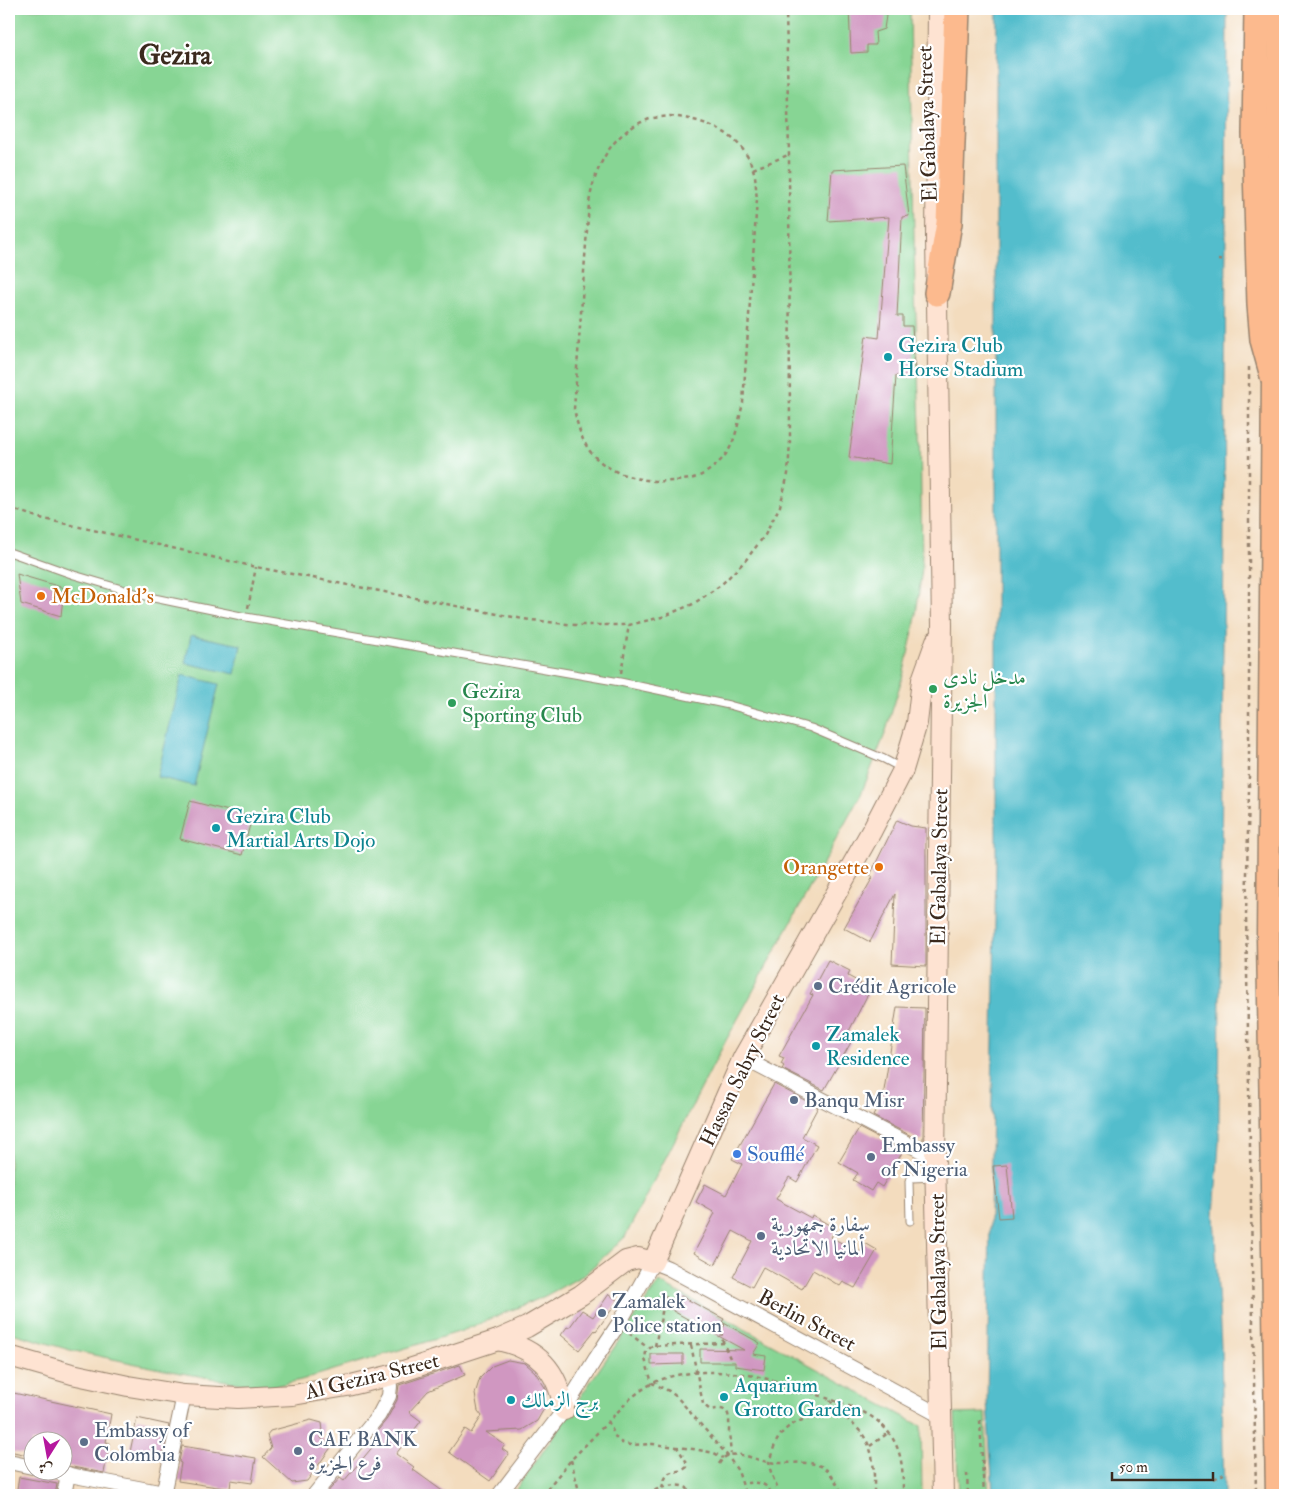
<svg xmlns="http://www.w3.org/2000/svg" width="1294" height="1504" font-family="'IM FELL Double Pica',Amiri,serif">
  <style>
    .green { fill: #87d594; stroke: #618059 }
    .water { fill: #52bdcc; stroke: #467475 }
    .building { fill: #d097c1 }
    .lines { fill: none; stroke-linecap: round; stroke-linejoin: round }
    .lane-casing { stroke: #97836e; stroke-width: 9 }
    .street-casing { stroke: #97836e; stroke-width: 16 }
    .secondary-casing { stroke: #97836e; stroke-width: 22 }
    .primary-casing { stroke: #97836e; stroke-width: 25 }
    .highway-casing { stroke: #97836e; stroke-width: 28 }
    .path { stroke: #97836e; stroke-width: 2.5; stroke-dasharray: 4 4; stroke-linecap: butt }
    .lane { stroke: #fff; stroke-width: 7 }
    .street { stroke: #fff; stroke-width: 14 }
    .secondary { stroke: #fee3d2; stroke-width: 20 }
    .primary { stroke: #fcba8e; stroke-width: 22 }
    .highway { stroke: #fcba8e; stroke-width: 25 }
    .culture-dot { fill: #0f9aa8; stroke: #fff; stroke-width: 2 }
    .food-dot { fill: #e8710a; stroke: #fff; stroke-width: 2 }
    .leisure-dot { fill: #2e9e5b; stroke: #fff; stroke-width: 2 }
    .service-dot { fill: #5c6f8a; stroke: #fff; stroke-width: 2 }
    .shop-dot { fill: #3f7fe0; stroke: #fff; stroke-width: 2 }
    .labels { text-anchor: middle; stroke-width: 4.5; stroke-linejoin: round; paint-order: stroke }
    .street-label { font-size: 21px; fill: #3b2a1e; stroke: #fff }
    .culture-label { font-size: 21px; fill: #0d838f; stroke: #fff; text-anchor: start }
    .food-label { font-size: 21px; fill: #c56008; stroke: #fff; text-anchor: start }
    .leisure-label { font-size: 21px; fill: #27864d; stroke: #fff; text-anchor: start }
    .service-label { font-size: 21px; fill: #4e5e75; stroke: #fff; text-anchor: start }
    .shop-label { font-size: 21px; fill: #366cbe; stroke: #fff; text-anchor: start }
    .district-label { font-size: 26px; font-weight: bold; fill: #3b2a1e; stroke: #fff }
  </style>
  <rect width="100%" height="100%" fill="#fff"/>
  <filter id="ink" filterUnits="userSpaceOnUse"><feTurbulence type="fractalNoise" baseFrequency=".02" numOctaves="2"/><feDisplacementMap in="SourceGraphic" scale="10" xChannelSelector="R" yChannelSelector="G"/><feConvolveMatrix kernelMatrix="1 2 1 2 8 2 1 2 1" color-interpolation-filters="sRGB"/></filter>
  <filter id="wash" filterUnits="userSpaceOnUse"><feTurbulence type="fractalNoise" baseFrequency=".0096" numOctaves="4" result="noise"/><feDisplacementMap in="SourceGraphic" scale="20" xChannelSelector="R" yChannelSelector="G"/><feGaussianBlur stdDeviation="1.12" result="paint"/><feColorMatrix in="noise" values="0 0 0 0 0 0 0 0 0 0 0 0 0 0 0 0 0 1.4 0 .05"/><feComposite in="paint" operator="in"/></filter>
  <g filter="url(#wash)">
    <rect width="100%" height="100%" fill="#f3dcbe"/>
    <!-- green -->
    <g class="green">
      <polygon points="9,9 910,9 915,291 920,427 922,568 915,622 904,672 885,734 861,794 723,1046 625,1237 584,1275 545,1296 462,1331 301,1380 270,1387 244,1384 170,1371 70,1350 9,1332"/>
      <polygon points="659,1282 921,1426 922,1495 513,1495"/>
      <polygon points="985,1413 989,1495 959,1495 955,1414"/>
    </g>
    <!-- water -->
    <g class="water">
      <path d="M997,9h230c-1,366 -5,732 -8,1098v36l-5,72 7,131 3,149h-231l-6,-93 9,-544v-770z"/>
      <polygon points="191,635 241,645 235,674 185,663"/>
      <polygon points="182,675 219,684 194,786 157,777"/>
    </g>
    <g id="blocks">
      <!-- building -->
      <g class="building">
        <polygon points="849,9 887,9 884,29 875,32 876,45 867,45 867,52 851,53"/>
        <polygon points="903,166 909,216 902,217 897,316 903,316 903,326 912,326 915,378 896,376 890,464 849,457 866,336 879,338 889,217 828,221 832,170"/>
        <polygon points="17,574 64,588 61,616 21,604"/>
        <polygon points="190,801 252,817 242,855 180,839"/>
        <polygon points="897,820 911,826 926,828 926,966 892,964 895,894 870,942 844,928 873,877 870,875"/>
        <polygon points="828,960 850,971 848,976 861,983 859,987 869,992 848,1033 854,1037 824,1090 782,1069 784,1066 781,1064 784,1058 779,1056 813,995 810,994"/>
        <polygon points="897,1007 925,1008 923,1140 919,1140 873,1116 883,1097"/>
        <polygon points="774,1084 818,1107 802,1137 817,1145 797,1182 789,1177 776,1199 811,1218 812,1215 836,1229 831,1237 859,1253 865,1243 877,1250 855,1288 843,1282 840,1286 813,1270 802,1289 763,1267 752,1287 733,1277 752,1241 733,1231 715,1265 694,1253 715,1213 696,1202 705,1184 726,1195 742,1164 732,1159"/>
        <polygon points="859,1128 903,1151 882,1187 876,1183 871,1191 853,1180 858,1173 839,1162"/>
        <polygon points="1007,1165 1012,1217 999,1218 993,1166"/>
        <polygon points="609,1294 618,1301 596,1331 595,1330 579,1350 561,1335 567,1327 569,1328 582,1310 593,1317"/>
        <polygon points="681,1296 724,1319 722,1322 760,1343 753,1354 766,1356 764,1370 735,1366 735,1362 700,1362 700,1349 744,1350 673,1311"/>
        <polygon points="651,1354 683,1354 683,1364 651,1365"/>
        <polygon points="508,1360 525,1363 535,1372 546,1389 545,1407 537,1421 522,1430 486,1432 505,1445 502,1449 509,1454 490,1481 449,1452 465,1429 471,1433 482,1416 478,1411 475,1394 480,1378 492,1366"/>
        <polygon points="460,1365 465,1375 428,1391 409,1412 421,1421 396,1454 414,1467 412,1469 448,1495 325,1495 340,1478 344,1481 380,1438 375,1434 387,1419 397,1400 399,1385"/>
        <polygon points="9,1392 111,1414 106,1442 110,1443 104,1473 62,1465 62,1442 32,1442 32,1456 9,1451"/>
        <polygon points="137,1418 169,1425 162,1459 130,1452"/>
        <polygon points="311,1420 322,1423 323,1431 321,1438 332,1446 307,1481 292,1483 263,1457 271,1448 267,1435 270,1431"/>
        <polygon points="182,1446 256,1458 252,1483 231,1480 230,1489 178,1481 181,1463 179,1462"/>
        <polygon points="19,1477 57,1484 55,1495 16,1495"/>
      </g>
    </g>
  </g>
  <g filter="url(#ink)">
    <use href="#blocks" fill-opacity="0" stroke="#97836e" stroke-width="1"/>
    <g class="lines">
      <!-- lane casing -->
      <g class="lane-casing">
        <g id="lane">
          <polyline points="9,552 74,575 149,597 246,617 620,682 729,705 811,728 884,759 901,768"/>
          <polyline points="910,1221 909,1181 912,1178 935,1177"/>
        </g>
      </g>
      <!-- street casing -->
      <g class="street-casing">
        <g id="street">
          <polyline points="743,1058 935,1158"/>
          <polyline points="9,1462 32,1467"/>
          <polyline points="54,1472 164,1493"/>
          <polyline points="64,1495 68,1474"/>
          <polyline points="163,1495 184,1395"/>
          <polyline points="314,1495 379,1415 389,1396 390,1386 388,1376"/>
          <polyline points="499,1495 564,1410 596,1358 621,1320 653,1262 668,1268 941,1416"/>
        </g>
      </g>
      <!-- secondary casing -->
      <g class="secondary-casing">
        <g id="secondary">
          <polyline points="938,9 936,239 942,625 935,1158 943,1495"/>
          <path d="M498,1340c40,9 60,30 66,70"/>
          <polyline points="9,1356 72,1374 128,1386 184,1395 238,1398 293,1395 347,1386 388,1376 498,1340 527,1327 581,1295 626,1261 638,1258 653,1262 743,1058 872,830 903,770 917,723 922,680 936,641"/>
        </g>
      </g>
      <!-- primary casing -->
      <g class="primary-casing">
        <polyline id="primary" points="1277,1495 1268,937 1273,376 1280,9"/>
      </g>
      <!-- highway casing -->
      <g class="highway-casing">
        <g id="highway">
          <polyline points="1257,9 1255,134 1260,305 1263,340 1273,376"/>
          <polyline points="937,293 949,223 957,9"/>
        </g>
      </g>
      <!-- path -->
      <g class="path">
        <path d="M670,116c38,4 75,18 85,60 1,7 1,16 2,23l-14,204c-4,16 -7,38 -17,51 -8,11 -23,23 -37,25 -30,6 -71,1 -94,-22 -13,-13 -17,-30 -21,-48l15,-206c6,-36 22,-70 58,-83 7,-3 16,-3 23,-4z"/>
        <polyline points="753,169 788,155"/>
        <polyline points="1218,260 1226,261"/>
        <polyline points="1249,367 1249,790 1246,915 1256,1495"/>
        <polyline points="9,508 40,518 256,567 523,619 575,625 629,625 662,617 693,604 721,585 745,561 765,535 780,506 788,474 790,441 789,155 786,9"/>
        <polyline points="248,608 256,567"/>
        <polyline points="621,673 629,625"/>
        <path d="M724,1324c-6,12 1,22 6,34"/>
        <polyline points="629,1333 648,1348"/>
        <polyline points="724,1343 652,1346 646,1352 645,1359 652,1383 669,1391 677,1397 727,1455 738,1471 746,1495"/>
        <path d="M691,1345l12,59 7,6c22,-5 19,7 19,23 1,7 1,14 2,21"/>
        <polyline points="655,1346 666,1293"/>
        <path d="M830,1400c7,12 18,19 27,28 19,19 17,43 17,67"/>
        <polyline points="980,1420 984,1495"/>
        <polyline points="608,1421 616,1438 622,1443 630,1445 653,1444 693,1449 714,1453 723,1458"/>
        <polyline points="870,1446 888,1433"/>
        <polyline points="571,1460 580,1495"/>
        <path d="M719,1464c3,-5 6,-8 11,-9 12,-3 27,6 39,7 17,3 37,-3 54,5 9,6 15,19 20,28"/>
        <polyline points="967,1473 968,1495"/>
        <polyline points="1214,1479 1224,1474"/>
        <path d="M747,1483c13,-1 20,0 25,12"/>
        <path d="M662,1488c6,-25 13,-11 25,-21l-1,-6 -9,-14"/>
        <path d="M542,1495l29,-35 60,-62c7,-5 14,-11 22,-15 16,-8 34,-10 52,-11 45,-1 77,10 119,25 18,7 43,13 58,28 21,21 21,43 21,70"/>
        <polyline points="621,1495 621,1494"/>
        <path d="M648,1495c9,-8 28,-13 39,-7l3,7"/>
        <polyline points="708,1495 713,1493 727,1495"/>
        <path d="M780,1495c-3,-9 -11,-24 -11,-33 1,-4 3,-8 4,-12 10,-32 38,-33 67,-37"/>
      </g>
      <!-- lane -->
      <use href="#lane" class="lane"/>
      <!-- street -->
      <use href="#street" class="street"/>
      <!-- secondary -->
      <use href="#secondary" class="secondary"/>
      <!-- primary -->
      <use href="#primary" class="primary"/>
      <!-- highway -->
      <use href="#highway" class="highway"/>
    </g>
  </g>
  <!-- markers -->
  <g class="culture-dot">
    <circle cx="888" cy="357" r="5"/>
    <circle cx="216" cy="828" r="5"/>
    <circle cx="816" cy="1046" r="5"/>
    <circle cx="724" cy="1397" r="5"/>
    <circle cx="511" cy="1400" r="5"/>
  </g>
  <g class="food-dot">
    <circle cx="41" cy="596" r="5"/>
    <circle cx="879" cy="867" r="5"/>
  </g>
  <g class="leisure-dot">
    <circle cx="933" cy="689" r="5"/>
    <circle cx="452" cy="703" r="5"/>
  </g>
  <g class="service-dot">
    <circle cx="818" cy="986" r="5"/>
    <circle cx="794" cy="1100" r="5"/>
    <circle cx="871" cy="1157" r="5"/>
    <circle cx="761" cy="1236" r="5"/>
    <circle cx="602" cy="1313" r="5"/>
    <circle cx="84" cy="1442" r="5"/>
    <circle cx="298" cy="1451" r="5"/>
  </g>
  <circle class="shop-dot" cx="737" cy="1154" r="5"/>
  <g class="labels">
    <!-- street labels -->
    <g class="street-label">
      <text transform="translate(927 124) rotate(-92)" y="7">El Gabalaya Street</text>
      <text transform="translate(939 867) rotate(-89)" y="7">El Gabalaya Street</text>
      <text transform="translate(742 1070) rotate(-64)" y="7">Hassan Sabry Street</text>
      <text transform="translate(938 1272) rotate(-91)" y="7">El Gabalaya Street</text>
      <text transform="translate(807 1320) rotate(28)" y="7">Berlin Street</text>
      <text transform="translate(372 1376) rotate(-14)" y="7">Al Gezira Street</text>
    </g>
    <!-- culture labels -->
    <g class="culture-label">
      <text x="898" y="352">Gezira Club<tspan x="898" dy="24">Horse Stadium</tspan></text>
      <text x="226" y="823">Gezira Club<tspan x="226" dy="24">Martial Arts Dojo</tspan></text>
      <text x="826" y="1041">Zamalek<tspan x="826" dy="24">Residence</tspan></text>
      <text x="734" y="1392">Aquarium<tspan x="734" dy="24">Grotto Garden</tspan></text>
      <text x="521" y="1407">برج الزمالك</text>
    </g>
    <!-- food labels -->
    <g class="food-label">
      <text x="51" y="603">McDonald's</text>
      <text x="869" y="874" text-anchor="end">Orangette</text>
    </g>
    <!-- leisure labels -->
    <g class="leisure-label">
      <text x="943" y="684">مدخل نادى<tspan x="943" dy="24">الجزيرة</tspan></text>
      <text x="462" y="698">Gezira<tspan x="462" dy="24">Sporting Club</tspan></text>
    </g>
    <!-- service labels -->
    <g class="service-label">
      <text x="828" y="993">Crédit Agricole</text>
      <text x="804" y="1107">Banqu Misr</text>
      <text x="881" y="1152">Embassy<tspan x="881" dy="24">of Nigeria</tspan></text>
      <text x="771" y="1231">سفارة جمهورية<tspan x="771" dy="24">ألمانيا الاتحادية</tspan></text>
      <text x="612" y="1308">Zamalek<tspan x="612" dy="24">Police station</tspan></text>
      <text x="94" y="1437">Embassy of<tspan x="94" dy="24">Colombia</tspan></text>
      <text x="308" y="1446">CAE BANK<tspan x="308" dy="24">فرع الجزيرة</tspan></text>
    </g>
    <!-- shop labels -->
    <g class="shop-label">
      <text x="747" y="1161">Soufflé</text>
    </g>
    <!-- district labels -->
    <g class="district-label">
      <text x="175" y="64">Gezira</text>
    </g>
  </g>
  <!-- margin -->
  <rect width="1294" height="1504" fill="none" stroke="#fff" stroke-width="30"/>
  <!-- north arrow -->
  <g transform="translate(48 1456) rotate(191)"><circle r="24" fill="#ffffff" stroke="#b1aaa5"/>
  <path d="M0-4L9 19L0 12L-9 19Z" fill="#b5179e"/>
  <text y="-8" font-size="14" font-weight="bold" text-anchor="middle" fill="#3b2a1e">ش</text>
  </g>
  <!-- scale -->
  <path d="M1112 1472v8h101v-8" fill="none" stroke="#3b2a1e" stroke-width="2.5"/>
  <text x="1119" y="1472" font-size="15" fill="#3b2a1e" stroke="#ffffff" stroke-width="4" paint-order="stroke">50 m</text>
</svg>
